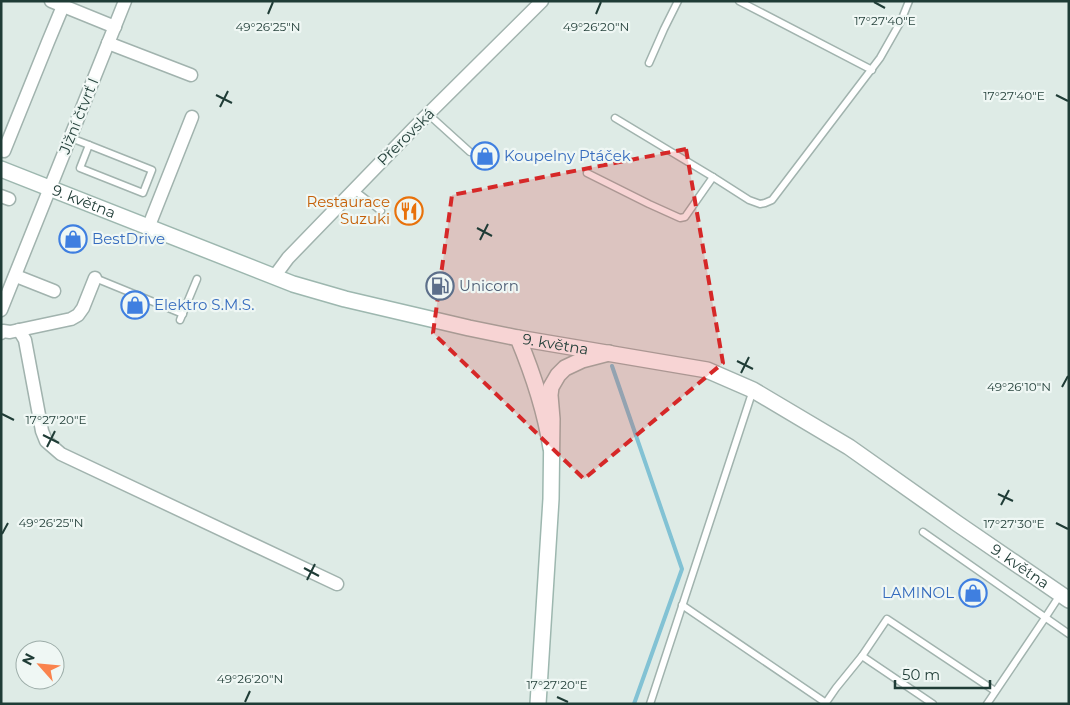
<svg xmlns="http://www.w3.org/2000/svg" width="1070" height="705" font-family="Montserrat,sans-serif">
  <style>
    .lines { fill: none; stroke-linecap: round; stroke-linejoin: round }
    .stream { stroke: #82c2d4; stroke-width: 4 }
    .service-casing { stroke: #a1b3ae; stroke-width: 9 }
    .minor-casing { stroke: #a1b3ae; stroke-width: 15 }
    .tertiary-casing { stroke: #a1b3ae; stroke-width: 18 }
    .secondary-casing { stroke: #9db7af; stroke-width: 18 }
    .service { stroke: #fff; stroke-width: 6 }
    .minor { stroke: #fff; stroke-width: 12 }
    .tertiary { stroke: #fff; stroke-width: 15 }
    .secondary { stroke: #fff; stroke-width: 15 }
    .marked { fill: #d62828; fill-opacity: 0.2; stroke: #d62828; stroke-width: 4; stroke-dasharray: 10 6; stroke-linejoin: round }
    .ticks { fill: none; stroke: #1f3c36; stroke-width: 2 }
    .labels { text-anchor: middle; stroke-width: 4.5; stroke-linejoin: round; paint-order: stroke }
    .street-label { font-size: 15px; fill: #1f3c36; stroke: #eff7f4 }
    .shop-label { font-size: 15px; fill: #366cbe; stroke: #eff7f4; text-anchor: start }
    .food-label { font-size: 15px; fill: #c56008; stroke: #eff7f4; text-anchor: end }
    .service-label { font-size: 15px; fill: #4e5e75; stroke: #eff7f4; text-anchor: start }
    .ticks-label { font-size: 12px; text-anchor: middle; fill: #1f3c36; stroke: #eff7f4; stroke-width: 4.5; stroke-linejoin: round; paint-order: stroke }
  </style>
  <rect width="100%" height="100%" fill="#deebe6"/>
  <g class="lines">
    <!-- stream -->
    <polyline class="stream" points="612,366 682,569 634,704"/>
    <!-- service casing -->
    <g class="service-casing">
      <g id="service">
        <polyline points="739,1 872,70"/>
        <polyline points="649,63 664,29 678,1"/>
        <polyline points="428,114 470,152"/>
        <polyline points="615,118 713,177 749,200 760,204 765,203 772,200 880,58 901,21 909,1"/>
        <polyline points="71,138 89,145"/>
        <polygon points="89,145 152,170 143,193 80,168"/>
        <polyline points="587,173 649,204 680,218 685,217 713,177"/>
        <polyline points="354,190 381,211"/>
        <polyline points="95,278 183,314"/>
        <polyline points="180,320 197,279"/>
        <polyline points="923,532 1069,634"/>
        <polyline points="682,605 826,703"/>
        <polyline points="650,704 753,390"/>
        <polyline points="825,704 836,688 862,656"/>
        <polyline points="933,704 862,656 887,619 995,691"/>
        <polyline points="987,704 1045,618 1060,595"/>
      </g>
    </g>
    <!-- minor casing -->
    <g class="minor-casing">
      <g id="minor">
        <polyline points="51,1 115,27"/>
        <polyline points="108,43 191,75"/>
        <polyline points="4,151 48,42 63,6"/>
        <polyline points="1,196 9,199"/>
        <polyline points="148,228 192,117"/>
        <polyline points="16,276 54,291"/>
        <polyline points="274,277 288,258 414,128 542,1"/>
        <polyline points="1,310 125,1"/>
        <polyline points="19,330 25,340 42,431 46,441 61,454 337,584"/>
        <polyline points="1,333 3,331 10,332 71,319 78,315 83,308 95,278"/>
      </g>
    </g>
    <!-- tertiary casing -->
    <g class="tertiary-casing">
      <g id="tertiary">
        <path id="s1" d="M518,338l189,32 46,20 96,57 109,77 111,76"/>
      </g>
    </g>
    <!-- secondary casing -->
    <g class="secondary-casing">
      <g id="secondary">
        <path id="s2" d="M1,169l292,115 52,15 124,29 49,10c15,36 27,72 33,110"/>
        <polyline points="538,704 551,499 552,419 550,395 551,387 558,375 565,368 582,360 609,353"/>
      </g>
    </g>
    <!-- service -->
    <use href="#service" class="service"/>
    <!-- minor -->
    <use href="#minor" class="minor"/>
    <!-- tertiary -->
    <use href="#tertiary" class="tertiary"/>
    <!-- secondary -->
    <use href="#secondary" class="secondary"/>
  </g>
  <!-- marked area -->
  <path class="marked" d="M686,149l37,214 -139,116 -151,-146 19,-138z"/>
  <!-- ticks -->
  <path class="ticks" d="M874,2l11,6M268,14l5,-12M596,14l5,-12M216,95l16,8M1056,95l12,6M220,107l8,-16M477,228l15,8M480,240l8,-16M737,361l16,8M741,373l8,-16M1062,387l6,-11M2,414l12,6M43,435l16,8M47,447l8,-16M998,494l15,7M1001,505l8,-15M1056,523l12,6M2,534l6,-11M304,568l15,8M307,580l8,-16M557,697l11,5M245,702l5,-11"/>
  <!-- icons -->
  <defs>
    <g id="shop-ring" transform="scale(1.4375)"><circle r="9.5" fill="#eff7f4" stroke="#3f7fe0" stroke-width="1.5"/><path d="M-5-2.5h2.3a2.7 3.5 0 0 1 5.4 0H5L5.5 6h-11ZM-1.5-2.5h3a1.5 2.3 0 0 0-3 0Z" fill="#3f7fe0"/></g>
    <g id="restaurant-ring" transform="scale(1.4375)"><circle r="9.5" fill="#eff7f4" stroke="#e8710a" stroke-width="1.5"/><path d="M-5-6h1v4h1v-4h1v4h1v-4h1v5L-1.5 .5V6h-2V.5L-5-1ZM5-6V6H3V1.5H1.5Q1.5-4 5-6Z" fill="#e8710a"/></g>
    <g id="fuel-ring" transform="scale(1.4375)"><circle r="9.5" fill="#eff7f4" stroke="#5c6f8a" stroke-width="1.5"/><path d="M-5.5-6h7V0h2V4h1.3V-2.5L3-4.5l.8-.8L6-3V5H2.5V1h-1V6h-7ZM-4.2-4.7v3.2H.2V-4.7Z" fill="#5c6f8a"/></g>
  </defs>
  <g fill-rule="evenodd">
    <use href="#shop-ring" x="485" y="156"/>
    <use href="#restaurant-ring" x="409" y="211"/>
    <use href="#shop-ring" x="73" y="239"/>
    <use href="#fuel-ring" x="440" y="286"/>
    <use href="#shop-ring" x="135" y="305"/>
    <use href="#shop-ring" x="973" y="593"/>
  </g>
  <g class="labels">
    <!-- street labels -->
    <g class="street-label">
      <text transform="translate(79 116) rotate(-68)" y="5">Jižní čtvrť I</text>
      <text transform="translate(406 137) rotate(-45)" y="5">Přerovská</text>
      <text dy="5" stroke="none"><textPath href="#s2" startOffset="89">9. května</textPath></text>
      <text dy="5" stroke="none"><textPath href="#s1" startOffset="38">9. května</textPath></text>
      <text dy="5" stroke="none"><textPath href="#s1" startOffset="562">9. května</textPath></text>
    </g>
    <!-- shop labels -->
    <g class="shop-label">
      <text x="504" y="161">Koupelny Ptáček</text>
      <text x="92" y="244">BestDrive</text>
      <text x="154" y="310">Elektro S.M.S.</text>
      <text x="954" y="598" text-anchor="end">LAMINOL</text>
    </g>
    <!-- food labels -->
    <g class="food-label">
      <text x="390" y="207">Restaurace<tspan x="390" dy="17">Suzuki</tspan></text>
    </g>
    <!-- service labels -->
    <g class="service-label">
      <text x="459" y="291">Unicorn</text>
    </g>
  </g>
  <g class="ticks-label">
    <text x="885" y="25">17°27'40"E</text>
    <text x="268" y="31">49°26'25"N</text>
    <text x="596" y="31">49°26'20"N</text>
    <text x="1014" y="100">17°27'40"E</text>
    <text x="1019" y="391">49°26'10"N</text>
    <text x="56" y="424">17°27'20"E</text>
    <text x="51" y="527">49°26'25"N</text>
    <text x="1014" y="528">17°27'30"E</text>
    <text x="250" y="683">49°26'20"N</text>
    <text x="557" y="689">17°27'20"E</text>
  </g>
  <!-- border -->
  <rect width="1070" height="705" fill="none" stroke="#1f3c36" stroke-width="5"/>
  <!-- north arrow -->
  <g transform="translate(40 665) rotate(297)"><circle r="24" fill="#eff7f4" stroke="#9caca8"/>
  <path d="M0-4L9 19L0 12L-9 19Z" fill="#fa834d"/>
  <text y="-8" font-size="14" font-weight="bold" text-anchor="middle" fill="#1f3c36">N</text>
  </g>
  <!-- scale -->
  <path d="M895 680v8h95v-8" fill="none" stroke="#1f3c36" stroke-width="2.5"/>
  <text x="902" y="680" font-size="15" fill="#1f3c36" stroke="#eff7f4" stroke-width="4" paint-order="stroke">50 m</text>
</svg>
